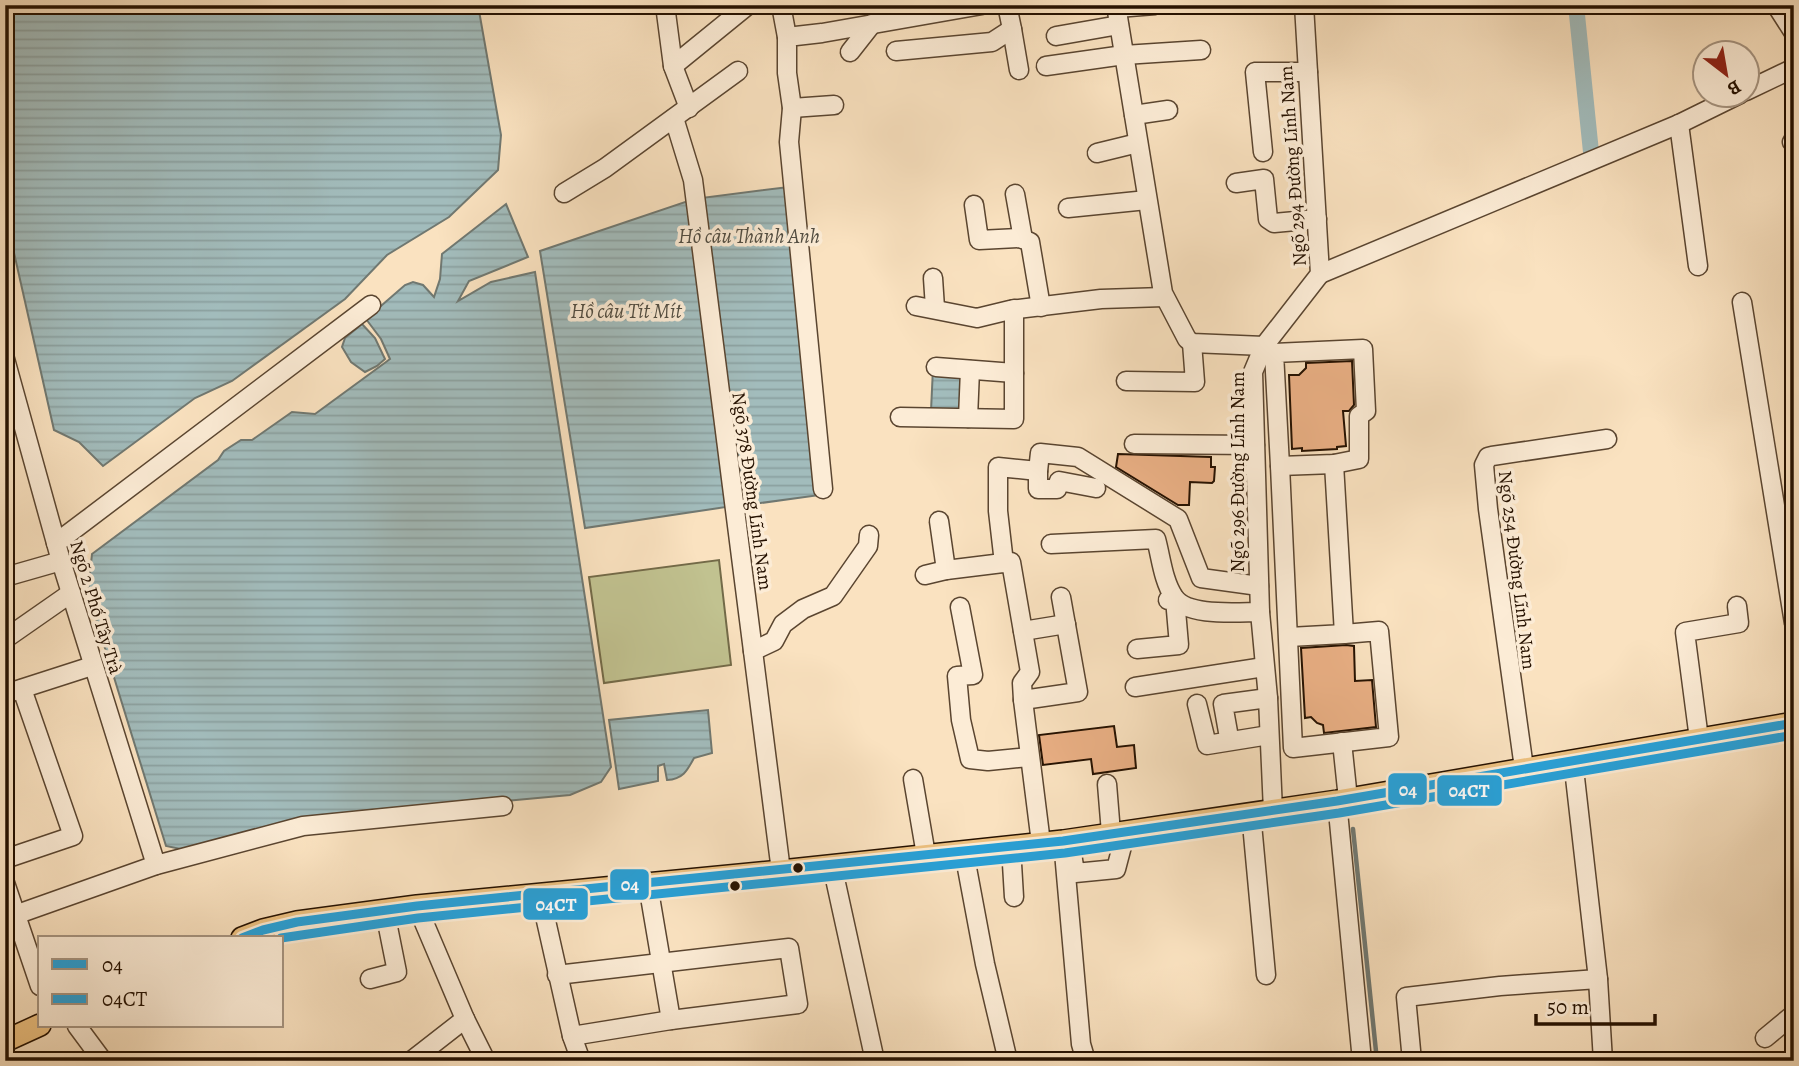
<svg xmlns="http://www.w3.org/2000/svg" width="1799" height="1066" font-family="Alegreya,serif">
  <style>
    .garden { fill: #c1c290; stroke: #736a48; stroke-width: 2 }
    .water { fill: url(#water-rules); stroke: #707871; stroke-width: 2 }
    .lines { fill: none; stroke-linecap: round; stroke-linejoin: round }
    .stream { stroke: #707871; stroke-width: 4.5 }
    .canal { stroke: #a2bcbc; stroke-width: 16 }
    .building { fill: #eab085; stroke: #251100; stroke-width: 2 }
    .minor-casing { stroke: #5a4530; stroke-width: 21 }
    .major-casing { stroke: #251100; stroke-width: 24 }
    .minor { stroke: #fcecd6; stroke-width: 18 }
    .major { stroke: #edc180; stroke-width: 21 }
    .bus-1-casing { stroke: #fcecd6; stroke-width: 14 }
    .bus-2-casing { stroke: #fcecd6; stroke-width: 14 }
    .bus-1 { stroke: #27a1d9; stroke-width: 9 }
    .bus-2 { stroke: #27a1d9; stroke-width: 9 }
    .bus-dot { fill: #251100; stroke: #fcecd6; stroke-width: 2.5 }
    .labels { text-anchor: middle; stroke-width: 7; stroke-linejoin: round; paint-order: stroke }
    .street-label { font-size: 19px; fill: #251100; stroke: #fcecd6 }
    .water-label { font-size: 21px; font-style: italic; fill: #514d42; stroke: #fcecd6 }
    .line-badge { stroke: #fcecd6; stroke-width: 2.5 }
    .badge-label { font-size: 19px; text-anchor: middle; font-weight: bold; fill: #fff }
  </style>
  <defs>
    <pattern id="water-rules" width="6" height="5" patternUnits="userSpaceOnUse" patternTransform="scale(1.75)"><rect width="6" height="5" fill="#a2bcbc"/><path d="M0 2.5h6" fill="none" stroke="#8ba1a0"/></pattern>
  </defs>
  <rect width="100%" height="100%" fill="#fae2c0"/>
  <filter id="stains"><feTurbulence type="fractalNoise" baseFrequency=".00286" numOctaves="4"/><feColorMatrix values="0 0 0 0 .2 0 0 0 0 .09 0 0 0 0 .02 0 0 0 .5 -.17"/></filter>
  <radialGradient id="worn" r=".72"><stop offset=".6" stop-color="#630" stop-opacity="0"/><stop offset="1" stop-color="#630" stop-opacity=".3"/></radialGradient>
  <!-- garden -->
  <polygon class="garden" points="719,560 731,665 604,683 589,577"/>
  <!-- water -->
  <g class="water">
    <polygon points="5,5 478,5 501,135 498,170 449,217 387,255 345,299 232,381 195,398 103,466 79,442 54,430 5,213"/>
    <polygon points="788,187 820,495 739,506 701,198"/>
    <polygon points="688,201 726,507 585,528 540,251"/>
    <polygon points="506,204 528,257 469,281 458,301 491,282 535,272 611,767 601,782 570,795 464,805 190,851 166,846 88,593 92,554 218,460 224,451 241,440 252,440 292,412 315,414 386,362 390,359 381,339 366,319 405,285 413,282 423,285 434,297 440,279 442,254"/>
    <polygon points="362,324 375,338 385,359 377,366 365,372 351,362 342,347 345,338"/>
    <polygon points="933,368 967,371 968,411 931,411"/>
    <path d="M708,710l4,43 -18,5c-7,13 -11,21 -27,22l-3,-16 -6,2v15l-39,8 -10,-69z"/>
  </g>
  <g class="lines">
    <!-- stream -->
    <polyline class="stream" points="1353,829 1377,1061"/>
    <!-- canal -->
    <polyline class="canal" points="1576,5 1591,152"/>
  </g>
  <!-- building -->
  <g class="building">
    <polygon points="1352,361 1354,405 1349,411 1343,411 1346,446 1337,447 1337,449 1302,451 1302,448 1292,449 1289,375 1299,375 1306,368 1306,363"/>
    <polygon points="1118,454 1211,457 1211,467 1215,467 1214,481 1212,483 1190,482 1189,505 1178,505 1116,467"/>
    <polygon points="1346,645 1354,646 1355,681 1372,680 1376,727 1324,733 1323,725 1317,723 1311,717 1305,718 1301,648"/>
    <polygon points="1114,726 1117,747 1134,745 1136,768 1093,774 1091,759 1043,765 1039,735"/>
  </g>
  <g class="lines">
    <!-- minor casing -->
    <g class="minor-casing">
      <g id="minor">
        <polyline points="665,5 673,66 689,108"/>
        <polyline points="781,5 787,37"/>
        <polyline points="1116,5 1163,293 1187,339 1192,343 1264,346"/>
        <polyline points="1776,5 1794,33"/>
        <polyline points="1117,8 1155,5"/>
        <polyline points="1012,29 1019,70"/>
        <polyline points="1056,36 1119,25"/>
        <polyline points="896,51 992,42 1012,29 1007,5"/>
        <polyline points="850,52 872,24"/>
        <polyline points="673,66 748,5"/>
        <polyline points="1046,66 1124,55 1201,50"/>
        <polyline points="1746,91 1794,68"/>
        <polyline points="792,108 834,105"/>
        <polyline points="1134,115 1168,110"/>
        <polyline points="674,118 693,180 781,871"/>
        <polyline points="1679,124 1698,266"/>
        <polyline points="1792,142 1794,141"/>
        <polyline points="1263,152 1255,72 1308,72"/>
        <polyline points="1097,153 1138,143"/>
        <polyline points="1236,183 1264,179 1268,219 1274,223 1317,219"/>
        <polyline points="564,193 605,168 738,71"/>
        <polyline points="1015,194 1023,239"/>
        <polyline points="974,205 979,240 1020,238 1030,242 1041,307"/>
        <polyline points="1068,208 1147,200"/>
        <polyline points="1320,274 1679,124 1740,94"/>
        <polyline points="933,278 935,308"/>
        <polyline points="1742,302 1794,623"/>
        <polyline points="916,306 977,318 1010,310 1101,299 1164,297"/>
        <polygon points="1363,349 1366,411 1359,416 1359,459 1334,464 1280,466 1274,353"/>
        <polyline points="5,359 61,561 156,865"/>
        <polyline points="936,367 1014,373"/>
        <polyline points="1126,381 1195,382 1192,343"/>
        <polyline points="900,417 1014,419 1014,309"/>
        <polyline points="968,418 970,370"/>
        <polyline points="1134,444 1255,445"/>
        <polyline points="1280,466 1293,748 1389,737 1379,631 1344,634"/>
        <polyline points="1038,471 1038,489 1057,489 1059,481 1096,488"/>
        <polyline points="823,489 789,142 792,108 787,73 787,37 822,33 982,5"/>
        <polyline points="939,521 946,570"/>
        <polyline points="56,543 371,305"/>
        <path d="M1051,544l105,-5c5,18 7,42 18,58 13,20 63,15 86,15"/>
        <polyline points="1004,563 998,511 998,467 1038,471 1040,453 1078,457 1178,519 1201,578 1259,586"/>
        <polyline points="925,575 946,570 1011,562 1030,672 1022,683 1023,700 1041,843"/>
        <polyline points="5,577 61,561"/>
        <polyline points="960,607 973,675 957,676 961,720 970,759 988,761 1029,757"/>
        <polyline points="1023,631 1066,624"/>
        <polyline points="1289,637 1344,634 1334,464"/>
        <polyline points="5,639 71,593"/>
        <polyline points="1137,649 1179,645 1175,599 1168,600"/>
        <polyline points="753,651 774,641 783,624 803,609 833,596 868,546 869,535"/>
        <polyline points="1135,687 1264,667"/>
        <polyline points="5,694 92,666"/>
        <polyline points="1023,700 1078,692 1061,597"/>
        <polyline points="1197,704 1207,745 1269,735"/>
        <polyline points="1228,732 1223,704 1268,698"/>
        <polyline points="1699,739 1685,632 1739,623 1737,606"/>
        <polyline points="1342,742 1348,799"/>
        <polyline points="1573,760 1598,979 1603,1061"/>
        <polyline points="1524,768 1488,509 1484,465 1488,457 1492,456 1607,439"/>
        <polyline points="913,779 926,855"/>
        <polyline points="1107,784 1111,833"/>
        <polyline points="1337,801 1362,1061"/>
        <polyline points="1273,811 1268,698 1260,612 1253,372 1264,346 1320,274 1304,5"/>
        <polyline points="1251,813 1266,975"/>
        <polyline points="1063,841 1081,1044 1086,1061"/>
        <polyline points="1011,847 1014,897"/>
        <polyline points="964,852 985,964 1008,1061"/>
        <polyline points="1072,853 1075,873 1116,869 1126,831"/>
        <polyline points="5,859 73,836 22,689"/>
        <polyline points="832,865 875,1061"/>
        <polyline points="5,883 40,986"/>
        <polyline points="648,885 671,1020"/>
        <polyline points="540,894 572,1036 581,1061"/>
        <polyline points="417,906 465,1019 486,1061"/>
        <polyline points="15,915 156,865 303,826 503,806"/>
        <polyline points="557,975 789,948 798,1004 671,1020 572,1036"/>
        <polyline points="370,979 397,972 385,912"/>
        <polyline points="77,1026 103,1061"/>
        <polyline points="1765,1038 1794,1014"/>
        <polyline points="411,1061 465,1019"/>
        <polyline points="1412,1061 1406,997 1500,986 1598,979"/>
      </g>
    </g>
    <!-- major casing -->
    <g class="major-casing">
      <g id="major">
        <polyline points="242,938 263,930 297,922 417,906 781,871 1063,841 1337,801 1794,723"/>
        <polyline points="5,1041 40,1025"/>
      </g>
    </g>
    <!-- minor -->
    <use href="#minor" class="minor"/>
    <!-- major -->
    <use href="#major" class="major"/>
    <!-- bus-1 casing -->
    <g class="bus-1-casing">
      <polyline id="bus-1" points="242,938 263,930 297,922 417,906 1063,841 1337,801 1794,723"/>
    </g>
    <!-- bus-2 casing -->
    <g class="bus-2-casing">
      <polyline id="bus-2" points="281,938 418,918 1065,853 1339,813 1794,735"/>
    </g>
    <!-- bus-1 -->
    <use href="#bus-1" class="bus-1"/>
    <!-- bus-2 -->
    <use href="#bus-2" class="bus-2"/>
  </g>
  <!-- markers -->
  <g class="bus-dot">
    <circle cx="798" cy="868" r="6"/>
    <circle cx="735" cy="886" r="6"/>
  </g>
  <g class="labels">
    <!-- street labels -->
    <g class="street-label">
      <text transform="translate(1292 166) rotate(-94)" y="7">Ngõ 294 Đường Lĩnh Nam</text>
      <text transform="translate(1237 472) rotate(-90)" y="7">Ngõ 296 Đường Lĩnh Nam</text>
      <text transform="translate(753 491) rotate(82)" y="7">Ngõ 378 Đường Lĩnh Nam</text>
      <text transform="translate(1518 570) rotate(83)" y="7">Ngõ 254 Đường Lĩnh Nam</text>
      <text transform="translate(97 607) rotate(73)" y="7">Ngõ 2 Phố Tây Trà</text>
    </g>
    <!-- water labels -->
    <g class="water-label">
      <text x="749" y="243">Hồ câu Thành Anh</text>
      <text x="626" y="318">Hồ câu Tít Mít</text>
    </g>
  </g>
  <g class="line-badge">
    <rect x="1387" y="772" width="41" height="34" rx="7" fill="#27a1d9"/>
    <rect x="1436" y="774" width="67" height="33" rx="7" fill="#27a1d9"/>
    <rect x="609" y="868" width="41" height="33" rx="7" fill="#27a1d9"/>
    <rect x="522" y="887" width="67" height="34" rx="7" fill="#27a1d9"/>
  </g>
  <g class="badge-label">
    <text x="1408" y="796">04</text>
    <text x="1469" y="797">04CT</text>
    <text x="630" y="891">04</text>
    <text x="556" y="911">04CT</text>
  </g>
  <!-- margin -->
  <rect width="1799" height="1066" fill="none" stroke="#fae2c0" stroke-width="28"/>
  <rect x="7" y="7" width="1785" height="1052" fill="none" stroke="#251100" stroke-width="3.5"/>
  <rect x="14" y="14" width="1771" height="1038" fill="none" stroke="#251100" stroke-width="2"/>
  <!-- legend -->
  <rect x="38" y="936" width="245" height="91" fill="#fcecd6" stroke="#a69480" stroke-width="2"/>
  <rect x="52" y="959" width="35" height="10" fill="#27a1d9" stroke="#a69480" stroke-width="2"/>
  <text x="102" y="972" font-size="21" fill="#251100">04</text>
  <rect x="52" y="994" width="35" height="10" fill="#27a1d9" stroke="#a69480" stroke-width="2"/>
  <text x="102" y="1006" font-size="21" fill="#251100">04CT</text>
  <!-- north arrow -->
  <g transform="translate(1726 74) rotate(149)"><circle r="33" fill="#fcecd6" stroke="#a69480" stroke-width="2"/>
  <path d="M0-5L12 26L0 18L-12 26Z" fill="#8f2418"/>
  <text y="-10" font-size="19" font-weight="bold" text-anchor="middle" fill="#251100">B</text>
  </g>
  <!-- scale -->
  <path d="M1536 1014v10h119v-10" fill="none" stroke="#251100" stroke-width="3.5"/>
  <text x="1547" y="1014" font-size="21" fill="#251100" stroke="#fcecd6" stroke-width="5" paint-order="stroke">50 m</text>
  <rect width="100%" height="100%" filter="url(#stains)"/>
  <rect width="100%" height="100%" fill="url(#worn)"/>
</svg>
